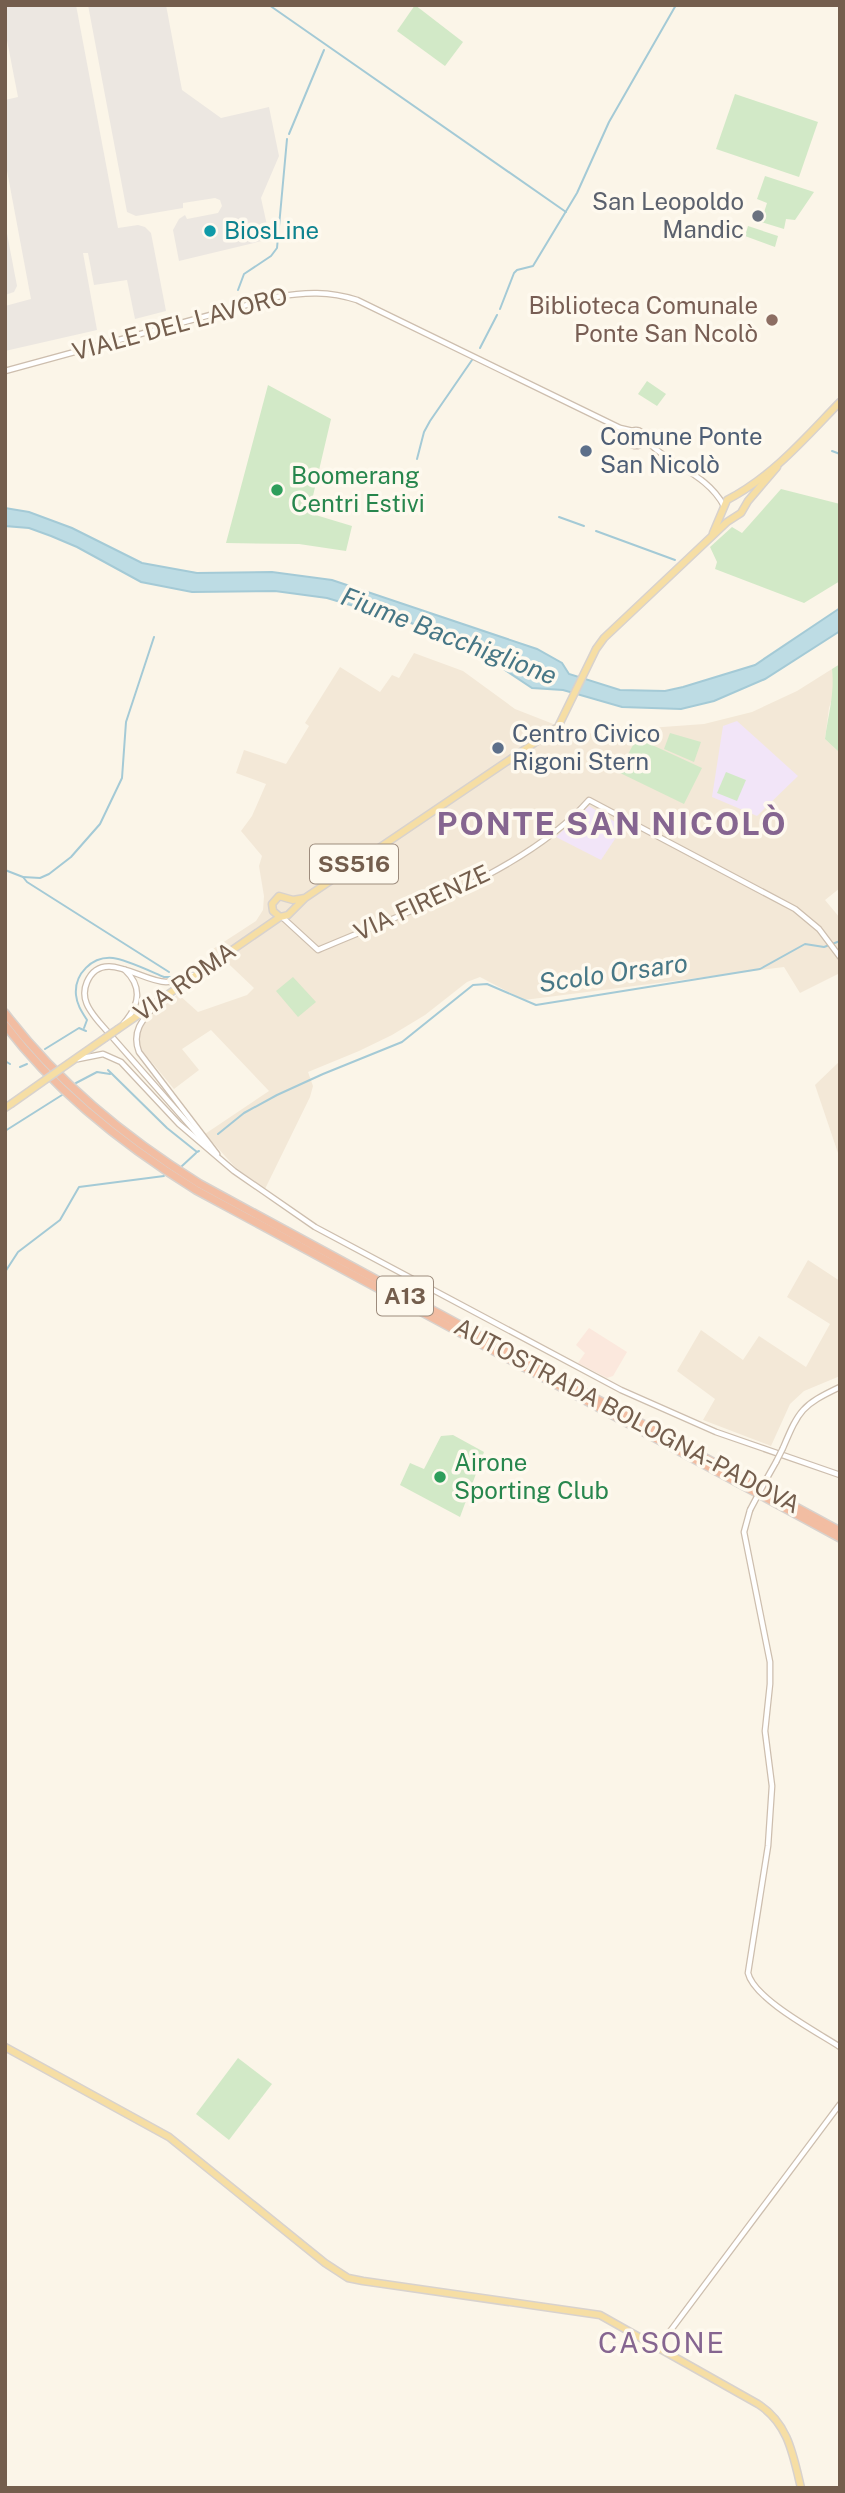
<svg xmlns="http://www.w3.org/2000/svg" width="845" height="2493" font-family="'Public Sans',sans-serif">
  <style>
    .residential { fill: #f3e8d7 }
    .commercial { fill: #fbe8dd }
    .industrial { fill: #ece7e1 }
    .education { fill: #f2e5f8 }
    .green { fill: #d2e9c7 }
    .water { fill: #bddce4; stroke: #a4cad6; stroke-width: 2 }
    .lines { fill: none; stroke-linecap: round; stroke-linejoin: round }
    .stream { stroke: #a4cad6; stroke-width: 2 }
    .minor-casing { stroke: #cdbeae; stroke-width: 7 }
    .major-casing { stroke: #d8d2cd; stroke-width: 9 }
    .highway-casing { stroke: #d8d2cd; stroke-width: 10 }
    .minor { stroke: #fff; stroke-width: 4.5 }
    .major { stroke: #f6dea4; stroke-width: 6 }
    .highway { stroke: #f2bda2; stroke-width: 7 }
    .minor-bridge-casing { stroke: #cdbeae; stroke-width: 7; stroke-linecap: butt }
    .major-bridge-casing { stroke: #d8d2cd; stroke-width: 9; stroke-linecap: butt }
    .minor-bridge { stroke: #fff; stroke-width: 4.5 }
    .major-bridge { stroke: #f6dea4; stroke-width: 6 }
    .worship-dot { fill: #6b7280; stroke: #fef9ee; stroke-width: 2.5 }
    .culture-dot { fill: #0f9aa8; stroke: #fef9ee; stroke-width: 2.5 }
    .education-dot { fill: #8d6e63; stroke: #fef9ee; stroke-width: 2.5 }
    .service-dot { fill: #5c6f8a; stroke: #fef9ee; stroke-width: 2.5 }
    .leisure-dot { fill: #2e9e5b; stroke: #fef9ee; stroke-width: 2.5 }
    .labels { text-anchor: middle; stroke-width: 7; stroke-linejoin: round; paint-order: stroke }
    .shield { fill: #fef9ee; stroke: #9d8c7d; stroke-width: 2 }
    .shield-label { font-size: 23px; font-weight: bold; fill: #745e4d }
    .worship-label { font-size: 24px; fill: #5b616d; stroke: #fef9ee; text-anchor: end }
    .culture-label { font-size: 24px; fill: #0d838f; stroke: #fef9ee; text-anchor: start }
    .education-label { font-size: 24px; fill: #785e54; stroke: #fef9ee; text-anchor: end }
    .street-label { font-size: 24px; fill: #745e4d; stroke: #fef9ee }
    .service-label { font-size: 24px; fill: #4e5e75; stroke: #fef9ee; text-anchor: start }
    .leisure-label { font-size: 24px; fill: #27864d; stroke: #fef9ee; text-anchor: start }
    .water-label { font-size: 26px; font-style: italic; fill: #477786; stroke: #fef9ee }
    .quarter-label { font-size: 28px; letter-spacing: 2px; fill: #856590; stroke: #fef9ee }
    .district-label { font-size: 32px; font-weight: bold; letter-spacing: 2px; fill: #856590; stroke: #fef9ee }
  </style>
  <rect width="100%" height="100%" fill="#fbf5e8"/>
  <!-- residential -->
  <g class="residential">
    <polygon points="414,653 463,671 515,709 561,727 603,736 625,734 649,728 704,724 752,712 797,691 832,669 835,689 829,708 825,739 840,753 840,888 825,900 840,918 840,973 800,993 784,967 524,1000 480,977 467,982 425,1015 392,1035 359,1051 308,1072 313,1086 310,1097 265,1189 235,1167 205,1134 269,1091 211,1030 182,1049 199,1070 174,1089 140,1048 139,1033 144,1022 178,994 198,1012 247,995 254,988 213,949 256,921 263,910 264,896 259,866 262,856 241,831 252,816 266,784 236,773 244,750 286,764 309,726 305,723 340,667 380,692 392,675 399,678"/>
    <polygon points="840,1061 840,1159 815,1085"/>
    <polygon points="808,1260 840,1281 840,1376 804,1391 790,1404 771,1446 703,1420 715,1399 677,1371 701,1330 743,1360 759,1336 806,1367 830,1324 787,1297"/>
  </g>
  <!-- commercial -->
  <polygon class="commercial" points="589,1328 627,1352 613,1376 607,1378 578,1363 585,1353 576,1345"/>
  <!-- industrial -->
  <g class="industrial">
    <polygon points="5,5 76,5 118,228 138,225 145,227 151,233 166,311 135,319 127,280 94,285 88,253 83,253 97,330 5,351 5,306 31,299 5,160 5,100 18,97 5,30"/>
    <polygon points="88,5 166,5 182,90 221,118 269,107 279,156 261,198 270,239 179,261 173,230 179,219 185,215 187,219 218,213 222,206 220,200 215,198 183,203 183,208 136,216 127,212"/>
    <polygon points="5,223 17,286 14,292 5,295"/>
  </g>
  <!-- education -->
  <g class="education">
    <polygon points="737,721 798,776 757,816 712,797 723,726"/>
    <polygon points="589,806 623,827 601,860 556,837"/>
  </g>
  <!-- green -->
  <g class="green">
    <polygon points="415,5 463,42 445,66 397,31"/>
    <polygon points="735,94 818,122 799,177 716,149"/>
    <polygon points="765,176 814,192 795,220 786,219 784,229 761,222 767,203 757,199"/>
    <polygon points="748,226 778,236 775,247 745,236"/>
    <polygon points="647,381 666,394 657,406 638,394"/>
    <polygon points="268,385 331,419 309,513 352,526 346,551 299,544 226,543"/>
    <polygon points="781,489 840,504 840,581 804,603 715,569 717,562 710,547 732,527 742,533"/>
    <path d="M840,664v89l-15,-14c3,-24 10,-46 7,-70z"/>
    <polygon points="670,733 701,742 694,762 664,749"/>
    <polygon points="637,738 702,768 684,804 618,772"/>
    <polygon points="726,772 746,780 737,801 717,793"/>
    <polygon points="293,977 316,1002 298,1017 276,991"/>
    <polygon points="453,1435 484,1452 460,1517 400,1485 410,1463 424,1469 441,1436"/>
    <polygon points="238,2058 272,2084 229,2140 196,2114"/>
  </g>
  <!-- water -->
  <polygon class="water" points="5,508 29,512 72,528 142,563 197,573 272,572 332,580 537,649 562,663 569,674 620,690 665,691 683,687 755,665 840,608 840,631 765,679 714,701 681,709 622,707 563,690 532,688 454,636 327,598 275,591 192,592 141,582 77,547 51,536 29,528 5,526"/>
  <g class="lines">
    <!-- stream -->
    <g class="stream">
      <polyline points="269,5 566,212"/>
      <polyline points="289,134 324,50"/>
      <polyline points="238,290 244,274 271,256 277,248 287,139"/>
      <polyline points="500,309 514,273 517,270 533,266 577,193 609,122 676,5"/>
      <polyline points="480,348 497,315"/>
      <polyline points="832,451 840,454"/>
      <polyline points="417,459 424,432 430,421 472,360"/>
      <polyline points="559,517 584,526"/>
      <polyline points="596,531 675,560"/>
      <polyline points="5,870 23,877 27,882 169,972"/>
      <polyline points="23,877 40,878 49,874 71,857 100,824 122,778 126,722 154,637"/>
      <path d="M84,1028l3,-8c-5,-8 -10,-15 -11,-25 -2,-21 16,-39 37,-37 12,1 39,14 51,19h8"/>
      <polyline points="45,1049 79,1028 86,1031"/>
      <polyline points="5,1061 10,1064"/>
      <polyline points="20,1067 27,1064"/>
      <polyline points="108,1070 167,1128 197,1152 199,1151"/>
      <polyline points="76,1083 97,1072 110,1074"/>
      <polyline points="5,1131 62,1095"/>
      <polyline points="218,1134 244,1113 277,1095 323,1074 402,1042 473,985 487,984 536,1005 760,969 805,944 824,947 840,941"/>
      <polyline points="182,1166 196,1153"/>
      <polyline points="5,1272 18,1252 60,1220 79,1187 164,1176"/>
    </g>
    <!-- minor casing -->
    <g class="minor-casing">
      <g id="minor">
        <path d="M5,371l271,-74c29,-5 53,-6 81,3l263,128 13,3"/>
        <circle cx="636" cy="438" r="8"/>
        <path d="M643,437c24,28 63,35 81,69"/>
        <path d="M282,917l36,33c86,-37 209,-79 271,-150l206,109 24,20 21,28"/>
        <path d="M193,975c-9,3 -18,7 -27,7 -24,0 -64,-35 -79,0 -7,16 2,28 12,40l108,123"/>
        <path d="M156,1005c-13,14 -25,26 -17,47l78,102"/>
        <path d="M124,1023c15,-17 19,-36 1,-53"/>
        <polyline points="78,1059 103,1054 121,1062 179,1124 234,1171 315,1227 621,1390 716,1432 840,1475"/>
        <path d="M783,1448c16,-38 19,-43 57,-61"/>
        <polyline points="767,1478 776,1462"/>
        <path d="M750,1510l-6,22 26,130v22l-5,47 7,55 -4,60 -20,127c6,26 69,59 92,74"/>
        <polyline points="659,2346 840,2104"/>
      </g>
    </g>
    <!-- major casing -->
    <g class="major-casing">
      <g id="major">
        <path d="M713,533l14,-33c46,-24 77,-61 113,-98"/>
        <polyline points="305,898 293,900 279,896 272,904 273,911 280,917 288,915 305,898 558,727 596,649 604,638 727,522 741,513 748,501 777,467"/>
        <polyline points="118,1029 280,917"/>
        <polyline points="62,1068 105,1038"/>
        <polyline points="5,1108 11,1104"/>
        <path d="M5,2047l164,90 156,126 23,15 15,3 237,34 158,89c30,19 35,50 43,84"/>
      </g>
    </g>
    <!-- highway casing -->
    <g class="highway-casing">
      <g id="highway">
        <path d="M5,1013c53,70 121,125 195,171l640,347"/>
        <path d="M5,1025c51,67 120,121 191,165l644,348"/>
      </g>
    </g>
    <!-- minor -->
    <use href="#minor" class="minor"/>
    <!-- major -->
    <use href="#major" class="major"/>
    <!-- highway -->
    <use href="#highway" class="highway"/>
    <!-- minor-bridge casing -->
    <g class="minor-bridge-casing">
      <g id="minor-bridge">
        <polyline points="776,1462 783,1448"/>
        <polyline points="750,1510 767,1478"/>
      </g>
    </g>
    <!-- major-bridge casing -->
    <g class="major-bridge-casing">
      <g id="major-bridge">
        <polyline points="105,1038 118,1029"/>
        <polyline points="11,1104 62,1068"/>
      </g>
    </g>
    <!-- minor-bridge -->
    <use href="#minor-bridge" class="minor-bridge"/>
    <!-- major-bridge -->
    <use href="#major-bridge" class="major-bridge"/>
  </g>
  <!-- markers -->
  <circle class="worship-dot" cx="758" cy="216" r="7"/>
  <circle class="culture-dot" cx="210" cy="231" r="7"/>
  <circle class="education-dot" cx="772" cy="320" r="7"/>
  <g class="service-dot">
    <circle cx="586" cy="451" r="7"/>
    <circle cx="498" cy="748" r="7"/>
  </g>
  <g class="leisure-dot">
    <circle cx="277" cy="490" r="7"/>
    <circle cx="440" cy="1477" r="7"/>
  </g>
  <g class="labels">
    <!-- shield labels -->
    <g class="shield">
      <rect x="310" y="844.5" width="88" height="39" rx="5"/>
      <rect x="377" y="1276.5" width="56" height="39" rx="5"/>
    </g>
    <g class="shield-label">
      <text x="354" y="872">SS516</text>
      <text x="405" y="1304">A13</text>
    </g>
    <!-- worship labels -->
    <g class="worship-label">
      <text x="744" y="210">San Leopoldo<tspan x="744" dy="28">Mandic</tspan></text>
    </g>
    <!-- culture labels -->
    <g class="culture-label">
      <text x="224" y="239">BiosLine</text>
    </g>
    <!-- education labels -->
    <g class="education-label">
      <text x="758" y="314">Biblioteca Comunale<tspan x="758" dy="28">Ponte San Ncolò</tspan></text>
    </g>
    <!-- street labels -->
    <g class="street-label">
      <text transform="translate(180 324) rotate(-15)" y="8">VIALE DEL LAVORO</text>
      <text transform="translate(422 903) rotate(-25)" y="8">VIA FIRENZE</text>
      <text transform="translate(185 982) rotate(-35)" y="8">VIA ROMA</text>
      <text transform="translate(627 1416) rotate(28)" y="8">AUTOSTRADA BOLOGNA-PADOVA</text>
    </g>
    <!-- service labels -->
    <g class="service-label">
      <text x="600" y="445">Comune Ponte<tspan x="600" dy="28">San Nicolò</tspan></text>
      <text x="512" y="742">Centro Civico<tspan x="512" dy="28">Rigoni Stern</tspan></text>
    </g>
    <!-- leisure labels -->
    <g class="leisure-label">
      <text x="291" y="484">Boomerang<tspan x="291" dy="28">Centri Estivi</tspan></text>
      <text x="454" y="1471">Airone<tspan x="454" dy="28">Sporting Club</tspan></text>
    </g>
    <!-- water labels -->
    <g class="water-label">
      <text transform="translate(449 636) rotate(21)" y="9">Fiume Bacchiglione</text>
      <text transform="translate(613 973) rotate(-8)" y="9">Scolo Orsaro</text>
    </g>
    <!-- quarter labels -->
    <g class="quarter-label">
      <text x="662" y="2353">CASONE</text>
    </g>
    <!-- district labels -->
    <g class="district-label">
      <text x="612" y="835">PONTE SAN NICOLÒ</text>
    </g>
  </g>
  <!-- border -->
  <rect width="845" height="2493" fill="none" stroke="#745e4d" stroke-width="14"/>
</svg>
